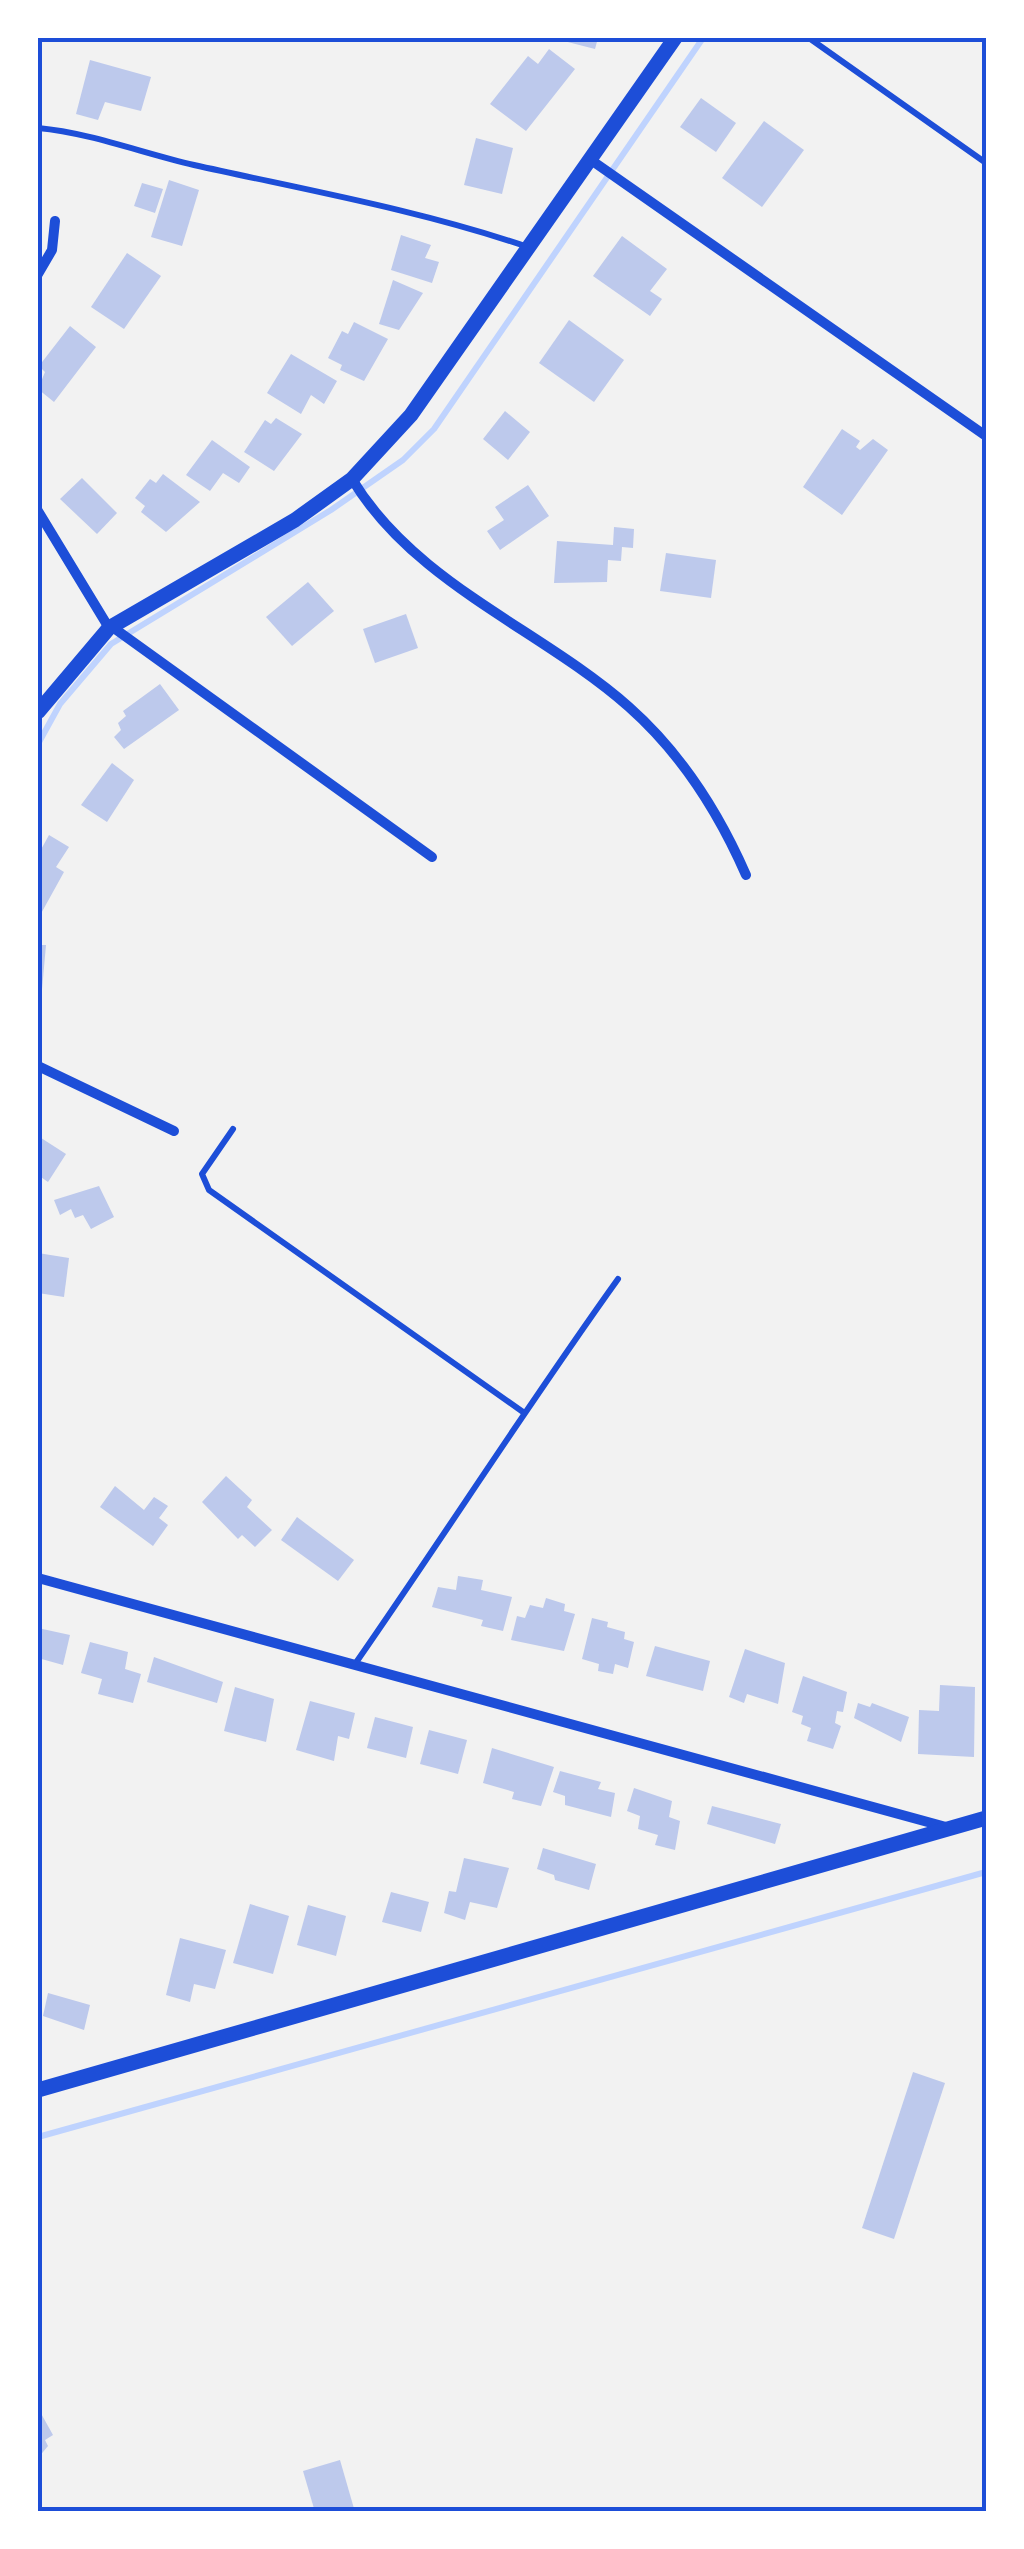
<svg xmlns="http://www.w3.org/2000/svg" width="1024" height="2549" font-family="Barlow,sans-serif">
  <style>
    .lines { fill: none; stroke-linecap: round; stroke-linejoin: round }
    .stream { stroke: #bfd3fe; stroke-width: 6 }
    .building { fill: #bdc9ec }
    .service { stroke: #1d4ed8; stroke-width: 6 }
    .minor { stroke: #1d4ed8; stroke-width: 10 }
    .tertiary { stroke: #1d4ed8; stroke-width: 15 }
    .neatline { fill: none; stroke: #1d4ed8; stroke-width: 4 }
  </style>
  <rect width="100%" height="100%" fill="#f2f2f2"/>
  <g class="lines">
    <!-- stream -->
    <g class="stream">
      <polyline points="38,744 60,704 111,644 331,510 403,460 434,429 703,38"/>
      <polyline points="38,2137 986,1872"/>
    </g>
  </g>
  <!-- building -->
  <g class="building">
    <polygon points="552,38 598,38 595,49"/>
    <polygon points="549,49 575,69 526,131 490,104 528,56 538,64"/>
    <polygon points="90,60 151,77 141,111 105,102 98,120 76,114"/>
    <polygon points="701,98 736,123 716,152 680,127"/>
    <polygon points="764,121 804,150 762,207 722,178"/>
    <polygon points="476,138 513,148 502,194 464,185"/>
    <polygon points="169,180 199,190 182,246 151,237"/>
    <polygon points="142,183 163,189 155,213 134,206"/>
    <polygon points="401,235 431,245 425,258 439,262 432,283 391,270"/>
    <polygon points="622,236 667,269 650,291 662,299 650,316 593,276"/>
    <polygon points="127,253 161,276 124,329 91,307"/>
    <polygon points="393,280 423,293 399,330 379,324"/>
    <polygon points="569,320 624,360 594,402 539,363"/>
    <polygon points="354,322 388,339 364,381 340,370 342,365 328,358 342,331 348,334"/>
    <polygon points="70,326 96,347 54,402 38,389 45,372 39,366"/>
    <polygon points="291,354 337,381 324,404 311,395 301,414 267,393"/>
    <polygon points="505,411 530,432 508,460 483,439"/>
    <polygon points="276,418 302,434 274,471 244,452 265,420 271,424"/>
    <polygon points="842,429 860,441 856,447 860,450 873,439 888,450 842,515 803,487"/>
    <polygon points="212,440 250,467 239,483 223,473 210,491 186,475"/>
    <polygon points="163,474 200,502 166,532 141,512 145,506 135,498 150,479 156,483"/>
    <polygon points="82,478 117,513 97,534 60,499"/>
    <polygon points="528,485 549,516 500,550 487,531 504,520 495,507"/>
    <polygon points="614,527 634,529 633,548 622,547 621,561 608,560 607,582 554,583 557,541 613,545"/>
    <polygon points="666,553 716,560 711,598 660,591"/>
    <polygon points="308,582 334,611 292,646 266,617"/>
    <polygon points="406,614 418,648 375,663 363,629"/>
    <polygon points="160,684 179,710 124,749 114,737 121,730 118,723 126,716 123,711"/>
    <polygon points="112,763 134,780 107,822 81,805"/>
    <polygon points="49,835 69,847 56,867 64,872 38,919 38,855"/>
    <polygon points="38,945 46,945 40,1012 38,1012"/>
    <polygon points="38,1136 66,1154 48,1182 38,1175"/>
    <polygon points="99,1186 114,1217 91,1229 83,1215 75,1218 71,1209 60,1215 54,1200"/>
    <polygon points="38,1253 69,1258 64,1297 38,1293"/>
    <polygon points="226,1476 252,1500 247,1507 272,1530 255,1547 242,1535 238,1539 202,1502"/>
    <polygon points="115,1486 144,1510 154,1497 168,1506 159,1518 168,1525 153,1546 100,1507"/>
    <polygon points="297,1517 354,1560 338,1581 281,1540"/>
    <polygon points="458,1576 483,1580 481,1590 512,1597 503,1631 481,1626 483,1620 432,1607 438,1587 456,1590"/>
    <polygon points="546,1598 565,1604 564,1611 575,1614 564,1651 511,1640 517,1616 525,1618 530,1605 543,1608"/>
    <polygon points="592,1618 608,1622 607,1627 625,1632 624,1639 634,1642 628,1668 615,1664 613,1674 598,1671 599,1664 582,1659"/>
    <polygon points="38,1628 70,1635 63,1665 38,1658"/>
    <polygon points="90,1642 128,1652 125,1669 141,1674 133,1703 98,1694 102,1679 81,1673"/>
    <polygon points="655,1646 710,1661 703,1691 646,1676"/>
    <polygon points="745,1649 785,1663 778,1704 747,1694 744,1703 729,1697"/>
    <polygon points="154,1657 223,1682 217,1703 147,1682"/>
    <polygon points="803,1676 847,1692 843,1712 837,1711 835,1723 841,1726 833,1749 807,1741 811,1728 801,1724 803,1716 792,1712"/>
    <polygon points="940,1685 975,1687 974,1757 918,1754 919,1710 939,1711"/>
    <polygon points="235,1687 274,1699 266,1742 224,1731"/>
    <polygon points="310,1701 355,1713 349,1739 338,1736 334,1761 296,1750"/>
    <polygon points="858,1703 870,1707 872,1703 909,1717 901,1742 854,1718"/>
    <polygon points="375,1717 413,1727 406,1758 367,1748"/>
    <polygon points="429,1730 467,1740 458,1774 420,1764"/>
    <polygon points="492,1748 554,1767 541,1806 512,1799 514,1792 483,1783"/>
    <polygon points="560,1771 601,1782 598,1789 615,1793 611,1817 565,1805 565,1796 553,1792"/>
    <polygon points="634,1788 672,1801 669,1817 680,1821 675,1850 655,1845 658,1835 638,1829 640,1816 627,1811"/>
    <polygon points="712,1806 781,1824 775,1844 707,1824"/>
    <polygon points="543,1848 596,1864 589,1890 555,1880 554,1875 537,1869"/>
    <polygon points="464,1858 509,1868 497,1908 470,1902 465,1920 444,1913 449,1891 456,1892"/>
    <polygon points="391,1892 429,1902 421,1932 382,1922"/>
    <polygon points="250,1904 289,1916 273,1974 233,1963"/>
    <polygon points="308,1905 346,1916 336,1956 297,1945"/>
    <polygon points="180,1938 226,1950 215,1989 194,1984 190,2002 166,1995"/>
    <polygon points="48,1993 90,2005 84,2030 43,2016"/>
    <polygon points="913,2072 945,2083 894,2239 862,2228"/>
    <polygon points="38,2408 53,2435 45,2440 48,2446 38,2458"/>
    <polygon points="340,2460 355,2512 315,2512 303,2471"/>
  </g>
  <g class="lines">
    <!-- service -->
    <g class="service">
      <polyline points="809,38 986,163"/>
      <path d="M38,128c53,5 104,25 156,37 112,25 225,45 334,82"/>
      <polyline points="233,1129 202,1174 209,1190 523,1412"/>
      <path d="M355,1664c89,-128 172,-258 263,-385"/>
    </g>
    <!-- minor -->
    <g class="minor">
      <polyline points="591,160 986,436"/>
      <polyline points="38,274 52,250 55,221"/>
      <path d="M352,479c63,105 189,150 277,228 53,47 89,104 117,168"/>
      <polyline points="38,511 109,628"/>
      <polyline points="111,626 432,857"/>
      <polyline points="38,1066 174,1131"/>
      <polyline points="38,1578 946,1827"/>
    </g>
    <!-- tertiary -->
    <g class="tertiary">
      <polyline points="38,712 109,628 295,520 352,479 411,415 675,38"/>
      <polyline points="38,2090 986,1818"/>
    </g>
  </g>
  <!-- border -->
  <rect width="1024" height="2549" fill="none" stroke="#ffffff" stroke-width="80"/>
  <rect x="40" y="40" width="944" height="2469" class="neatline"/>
</svg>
